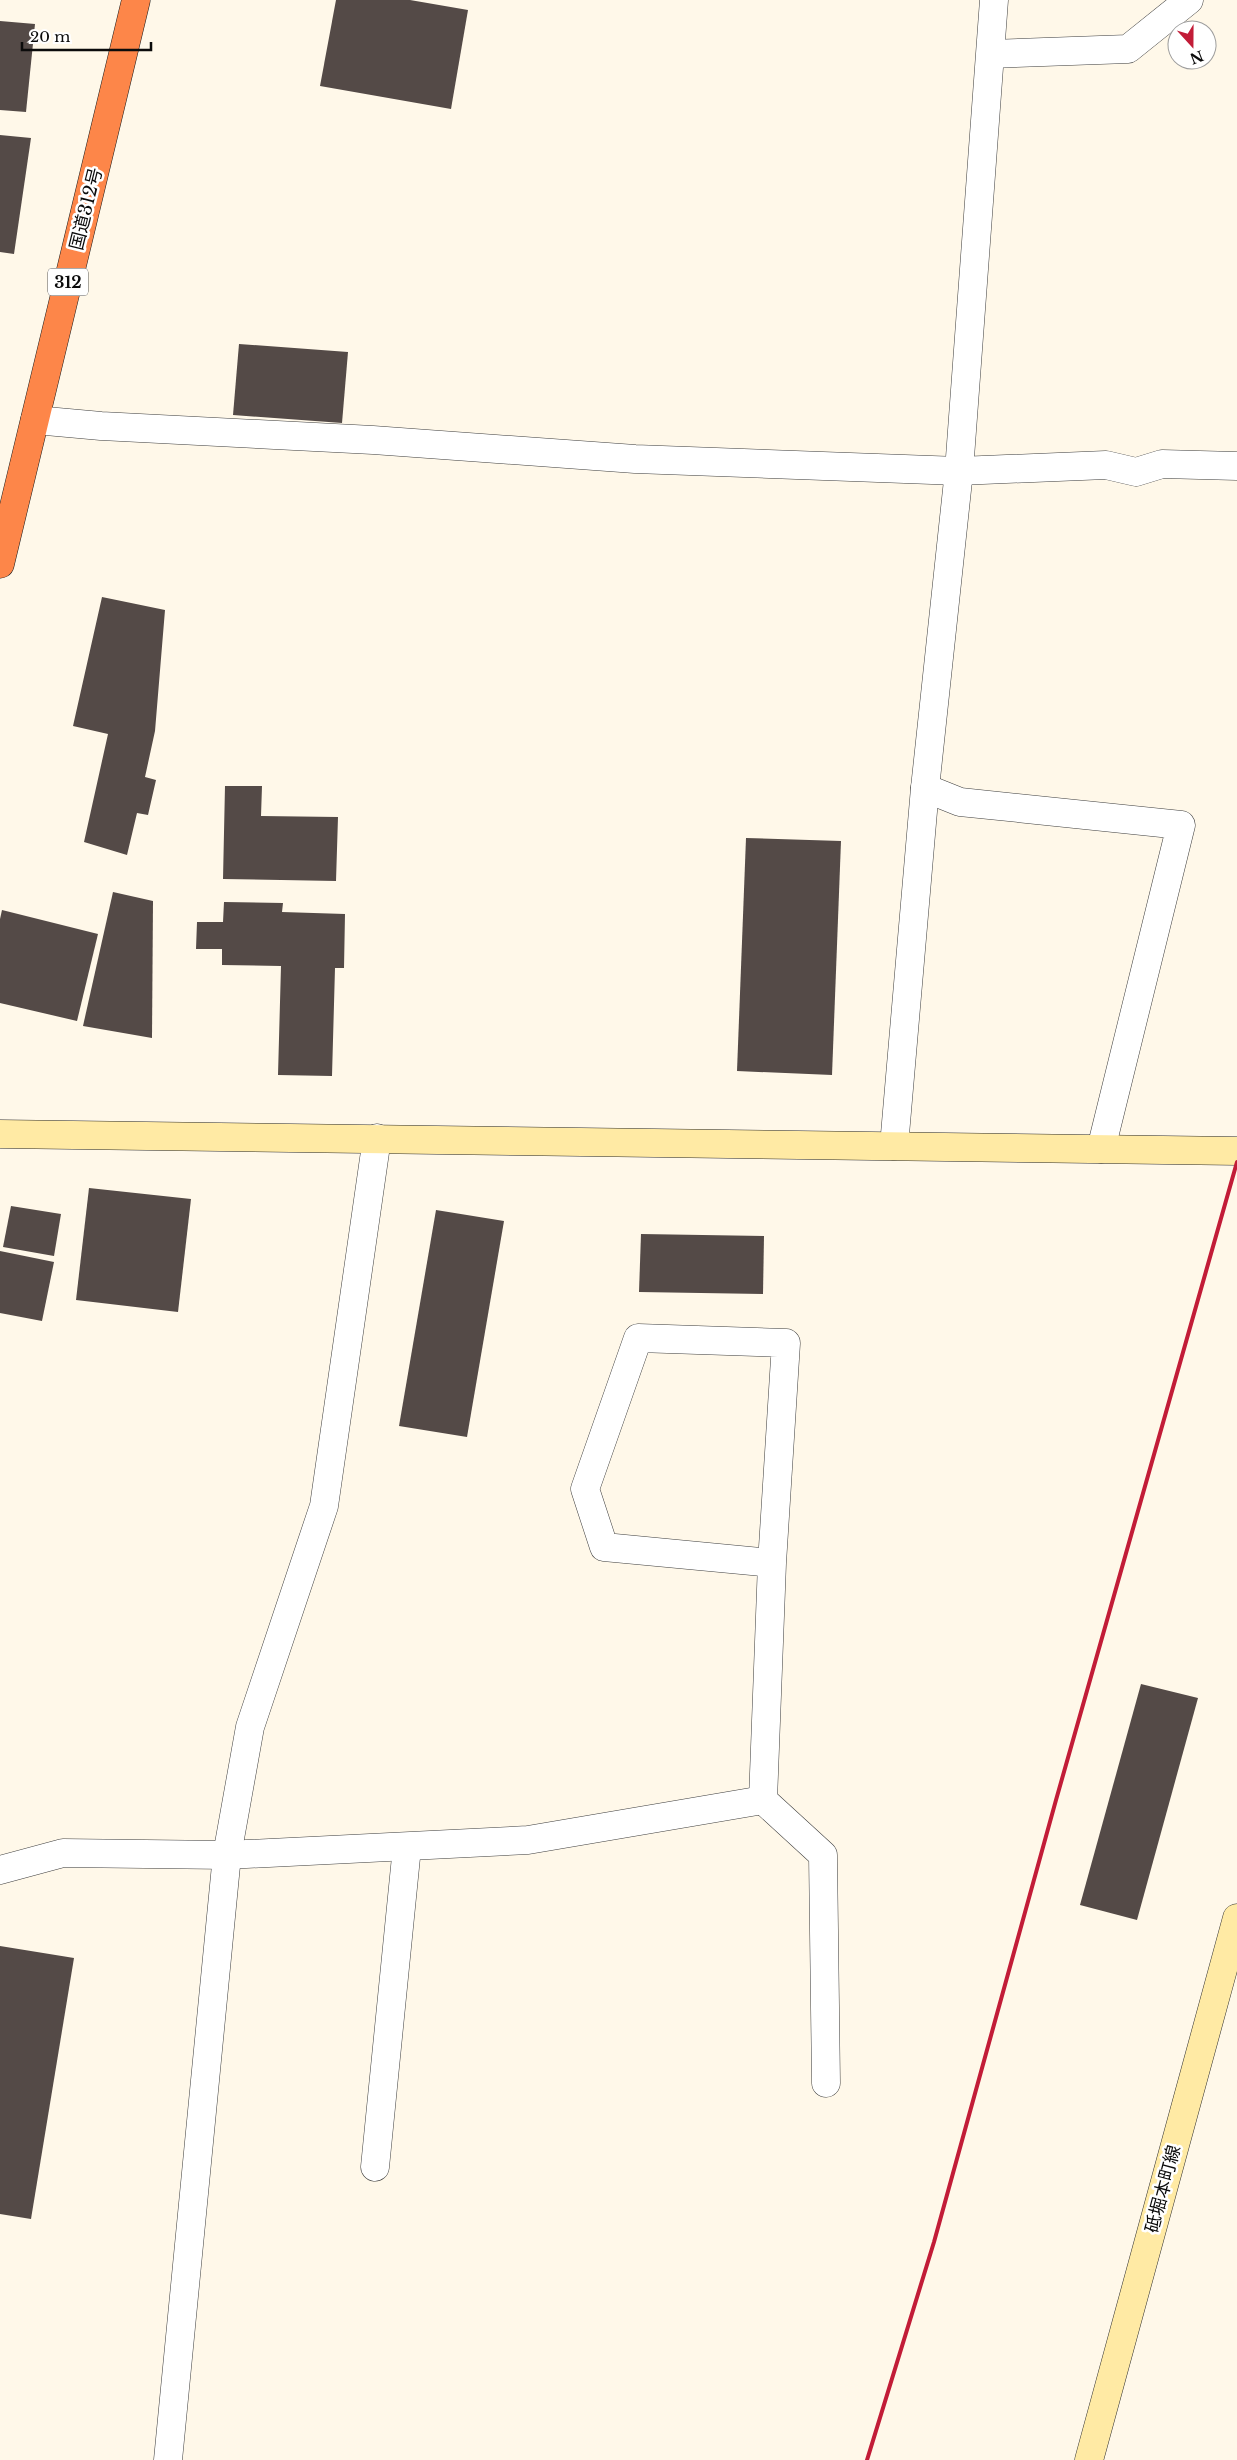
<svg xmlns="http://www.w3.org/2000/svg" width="1237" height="2460" font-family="'Libre Baskerville','Noto Sans JP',serif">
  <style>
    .building { fill: #544a47 }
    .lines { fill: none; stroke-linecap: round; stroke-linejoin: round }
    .street-casing { stroke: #3e3e3e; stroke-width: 29 }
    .secondary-casing { stroke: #2d2d2d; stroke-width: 29 }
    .highway-casing { stroke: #1c1c1c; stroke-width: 29 }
    .street { stroke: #fff; stroke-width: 28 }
    .secondary { stroke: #ffeaa4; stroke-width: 28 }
    .highway { stroke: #fd8649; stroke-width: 28 }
    .rail { stroke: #c21c37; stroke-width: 4 }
    .labels { text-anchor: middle; stroke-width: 5; stroke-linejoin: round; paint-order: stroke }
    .shield { fill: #fff; stroke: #545454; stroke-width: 1 }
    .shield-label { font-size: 16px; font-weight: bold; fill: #0b0b0b }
    .street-label { font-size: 18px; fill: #0b0b0b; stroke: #fff }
  </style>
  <rect width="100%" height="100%" fill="#fff8e9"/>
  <!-- building -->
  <g class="building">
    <polygon points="336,0 410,0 468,10 451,109 320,86"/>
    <polygon points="0,21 35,24 26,112 0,110"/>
    <polygon points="0,135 31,138 14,254 0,252"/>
    <polygon points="239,344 348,352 342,423 233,415"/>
    <polygon points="102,597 165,610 155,731 145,777 156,780 148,815 137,813 127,855 84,842 108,734 73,726"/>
    <polygon points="225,786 262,786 261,816 338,817 336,881 223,879"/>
    <polygon points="746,838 841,841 832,1075 737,1071"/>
    <polygon points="113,892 153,901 152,1038 83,1026"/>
    <polygon points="224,902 283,903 282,912 345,914 344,968 335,968 332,1076 278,1075 281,966 222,965 222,949 196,949 197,922 223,922"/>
    <polygon points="2,910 98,934 77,1021 0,1003 0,919"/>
    <polygon points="89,1188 191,1199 178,1312 76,1300"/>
    <polygon points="11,1206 61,1214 54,1256 3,1247"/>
    <polygon points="436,1210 504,1221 467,1437 399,1426"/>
    <polygon points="641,1234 764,1236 763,1294 639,1292"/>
    <polygon points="0,1251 54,1262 42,1321 0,1313"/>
    <polygon points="1141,1684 1198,1698 1137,1920 1080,1905"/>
    <polygon points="0,1946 74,1958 31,2219 0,2214"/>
  </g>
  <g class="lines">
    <!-- street casing -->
    <g class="street-casing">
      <g id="street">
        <polyline points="991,54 1128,49 1189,0"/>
        <polyline points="35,420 101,426 373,440 635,459 959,471 1106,465 1136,472 1162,464 1237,466"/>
        <polyline points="925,788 960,802 1181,825 1101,1149"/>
        <polyline points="894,1146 925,788 959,471 994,0"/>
        <polyline points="772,1563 604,1547 585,1489 638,1338 786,1343 772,1563 763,1800 823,1855 826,2083"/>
        <polyline points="0,1870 63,1853 227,1855 528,1840 763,1800"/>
        <polyline points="375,2167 407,1847"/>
        <polyline points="168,2460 227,1855 250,1727 324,1506 377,1138"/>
      </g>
    </g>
    <!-- secondary casing -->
    <g class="secondary-casing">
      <g id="secondary">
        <polyline points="0,1134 1237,1151"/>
        <polyline points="1089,2460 1237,1918"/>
      </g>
    </g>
    <!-- highway casing -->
    <g class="highway-casing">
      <polyline id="highway" points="0,564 136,0"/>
    </g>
    <!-- street -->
    <use href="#street" class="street"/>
    <!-- secondary -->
    <use href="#secondary" class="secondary"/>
    <!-- highway -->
    <use href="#highway" class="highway"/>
    <!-- rail -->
    <polyline class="rail" points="867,2460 934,2242 1056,1800 1237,1162"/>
  </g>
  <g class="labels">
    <!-- shield labels -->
    <rect class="shield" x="48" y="268.5" width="40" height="27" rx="4"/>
    <g class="shield-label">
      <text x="68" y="288">312</text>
    </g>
    <!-- street labels -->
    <g class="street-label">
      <text transform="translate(86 209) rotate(-76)" y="6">国道312号</text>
      <text transform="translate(1163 2189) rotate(-75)" y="6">砥堀本町線</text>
    </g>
  </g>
  <!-- north arrow -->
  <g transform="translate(1192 45) rotate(159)"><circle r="24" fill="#ffffff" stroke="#9d9d9d"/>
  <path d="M0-4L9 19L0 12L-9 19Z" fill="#c21c37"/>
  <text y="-8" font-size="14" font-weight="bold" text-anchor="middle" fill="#0b0b0b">N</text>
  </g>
  <!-- scale -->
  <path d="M22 42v8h129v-8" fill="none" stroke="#0b0b0b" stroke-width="2.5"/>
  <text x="30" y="42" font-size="15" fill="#0b0b0b" stroke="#ffffff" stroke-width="4" paint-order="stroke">20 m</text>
</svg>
